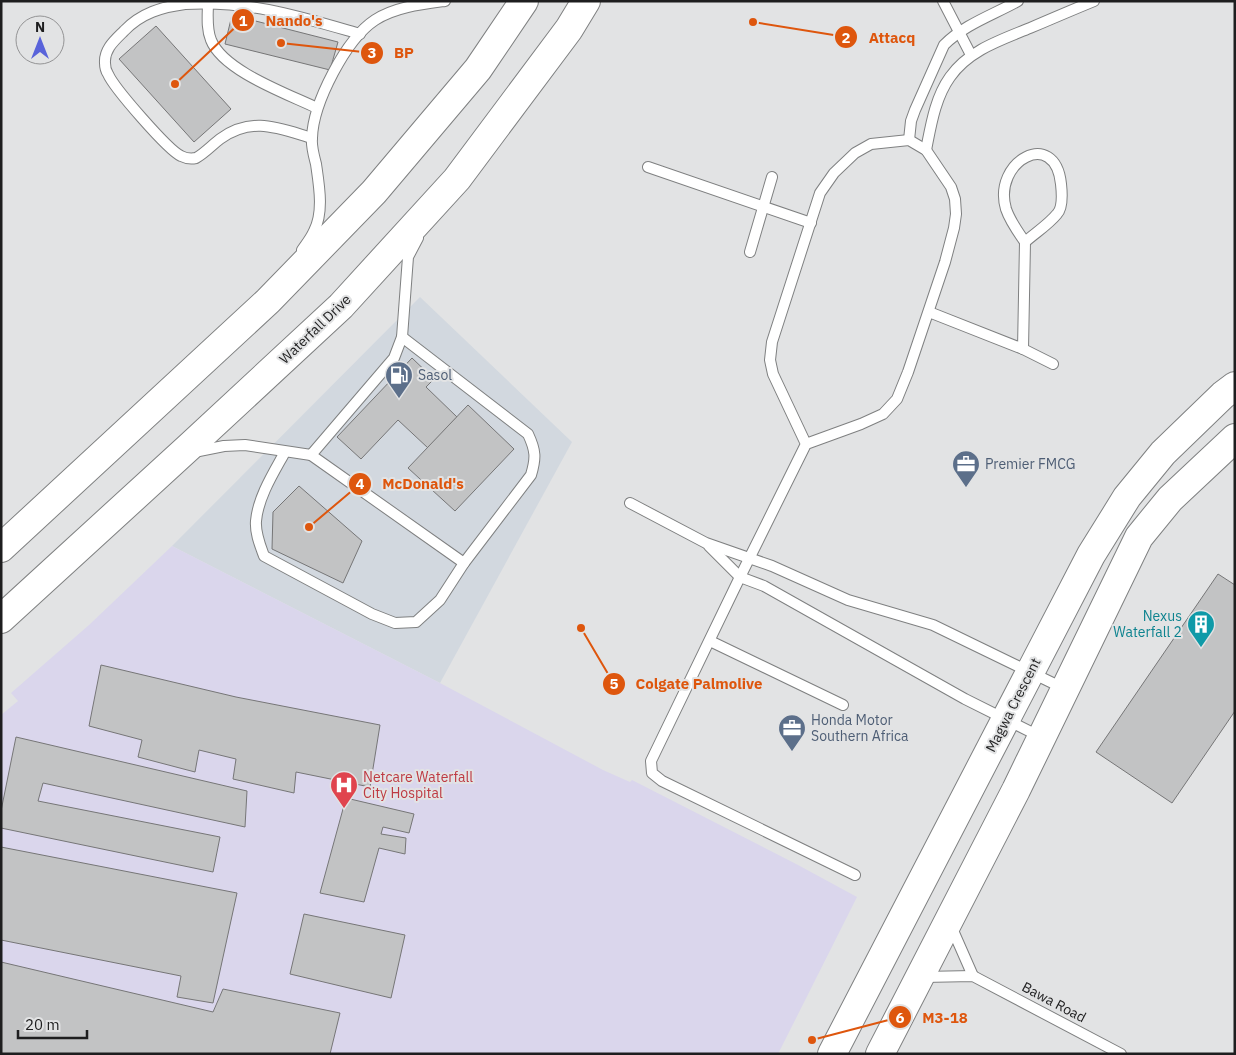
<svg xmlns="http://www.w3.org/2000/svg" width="1236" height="1055" font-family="'IBM Plex Sans',sans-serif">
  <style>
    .built { fill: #d2d8df }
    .medical { fill: #dad6ec }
    .building { fill: #c2c3c4; stroke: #767677 }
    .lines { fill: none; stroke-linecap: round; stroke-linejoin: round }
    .lane-casing { stroke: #7f8081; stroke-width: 12 }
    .secondary-casing { stroke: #7f8081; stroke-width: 30 }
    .lane { stroke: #fff; stroke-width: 10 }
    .secondary { stroke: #fff; stroke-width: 28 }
    .labels { text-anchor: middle; stroke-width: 4; stroke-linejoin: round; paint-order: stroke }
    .street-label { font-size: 14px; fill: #1e1e1f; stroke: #e2e3e4 }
    .service-label { font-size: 14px; fill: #4e5e75; stroke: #e2e3e4; text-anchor: start }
    .culture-label { font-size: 14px; fill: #0d838f; stroke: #e2e3e4; text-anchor: end }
    .health-label { font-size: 14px; fill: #be3a42; stroke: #e2e3e4; text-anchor: start }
    .leader { fill: none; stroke: #de560d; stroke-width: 2 }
    .callout-dot { fill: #de560d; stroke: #e2e3e4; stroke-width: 2 }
    .mark-label { font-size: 15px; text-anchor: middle; font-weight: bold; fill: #fff }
    .callout-label { font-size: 15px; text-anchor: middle; font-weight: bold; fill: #de560d; stroke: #e2e3e4; stroke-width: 4; stroke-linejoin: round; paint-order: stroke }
  </style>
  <rect width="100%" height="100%" fill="#e2e3e4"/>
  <!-- built -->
  <polygon class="built" points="420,297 572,442 440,683 172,546"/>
  <!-- medical -->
  <polygon class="medical" points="172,546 440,683 603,770 630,782 632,780 798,865 857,897 778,1054 1,1054 1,715 18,701 11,693 89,625"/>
  <!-- building -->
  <g class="building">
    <polygon points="232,15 338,42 330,70 225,44"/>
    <polygon points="156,26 231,109 194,142 119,59"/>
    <polygon points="412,358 434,379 426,387 457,417 428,448 398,420 361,459 337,437"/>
    <polygon points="468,405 514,449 455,511 408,468"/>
    <polygon points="299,486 362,541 343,583 272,549 273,512"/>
    <polygon points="1218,574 1235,585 1235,711 1172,803 1096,752"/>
    <polygon points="101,665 236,697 380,725 370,787 296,772 294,793 233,779 236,759 199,750 195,772 138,757 142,740 89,726"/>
    <polygon points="16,737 247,791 245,827 43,783 38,801 220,837 213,872 1,828 1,811"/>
    <polygon points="346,798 414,814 409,833 383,827 381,834 406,838 405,854 379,848 364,902 320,893"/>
    <polygon points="1,847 237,893 213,1003 177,997 181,976 1,940"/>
    <polygon points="304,914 405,935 391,998 290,974"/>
    <polygon points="1,962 213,1012 223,989 340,1013 330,1054 1,1054"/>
  </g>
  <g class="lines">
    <!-- lane casing -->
    <g class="lane-casing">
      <g id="lane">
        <path d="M208,1c0,13 -2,27 3,39 12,31 77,54 106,68"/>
        <polyline points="943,1 971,55"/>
        <path d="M312,138c-34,-10 -60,-22 -92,1 -8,6 -15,14 -24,19 -5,1 -11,0 -15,-2 -13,-6 -67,-68 -73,-82 -2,-3 -3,-8 -3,-11 -1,-14 10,-23 19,-32 17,-18 38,-24 61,-27 63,-4 116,13 175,30"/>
        <path d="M909,140l2,-19 4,-11 29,-65c21,-21 49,-30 74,-44"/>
        <path d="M926,150c5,-25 9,-52 24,-73 19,-27 51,-37 80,-49 21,-9 42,-18 64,-27"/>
        <polyline points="648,167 811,223"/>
        <path d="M302,250c4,-6 9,-12 12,-19 10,-19 5,-46 2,-67 -2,-8 -5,-18 -4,-26 1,-35 34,-99 63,-118 20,-13 47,-16 70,-19"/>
        <polyline points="750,252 772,177"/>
        <polyline points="929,312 1023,349 1053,364"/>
        <path d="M1023,349l2,-107c10,-9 23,-17 32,-28 6,-6 5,-21 4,-30 -6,-57 -69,-23 -55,25 4,12 12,23 19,33"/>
        <polyline points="806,444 773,374 770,360 772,342 820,193 834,173 855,153 871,144 909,140 926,150 951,187 955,199 956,214 954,228 945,262 908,372 897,399 883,414 861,424 806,444 740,577 651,761 652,773 662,781 855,875"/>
        <polyline points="194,452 224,446 245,445 311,455 394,358 402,337 408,257 418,238"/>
        <path d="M285,452c-11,20 -27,45 -29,69 -1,12 4,24 8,35l108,58 23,9 21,-1 24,-22 24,-37 67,-88c5,-17 5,-24 -3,-41l-126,-97"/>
        <polyline points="311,455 464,563"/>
        <polyline points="630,503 706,543 772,566 848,600 933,625 1065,689"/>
        <polyline points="709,546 740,577 764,586 965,699 1041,737"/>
        <polyline points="710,641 843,705"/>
        <polyline points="951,926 973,976"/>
        <polyline points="923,977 973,976 1121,1054"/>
      </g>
    </g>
    <!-- secondary casing -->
    <g class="secondary-casing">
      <g id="secondary">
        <polyline points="1,548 268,301 374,192 478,69 524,1"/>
        <polyline points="1,619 189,447 341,306 457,179 569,29 586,1"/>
        <polyline points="832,1054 1091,555 1127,497 1163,453 1223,395 1235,386"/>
        <polyline points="880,1054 1016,790 1139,537 1170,499 1235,438"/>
      </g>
    </g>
    <!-- lane -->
    <use href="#lane" class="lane"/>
    <!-- secondary -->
    <use href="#secondary" class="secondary"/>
  </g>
  <!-- icons -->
  <defs>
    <g id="fuel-pin" transform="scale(1.4375)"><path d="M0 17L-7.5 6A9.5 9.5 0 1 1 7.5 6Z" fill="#5c6f8a" stroke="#e2e3e4"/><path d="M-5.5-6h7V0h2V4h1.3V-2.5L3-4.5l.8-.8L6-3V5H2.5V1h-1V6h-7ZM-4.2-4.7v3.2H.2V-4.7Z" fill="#fff"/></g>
    <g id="office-pin" transform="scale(1.4375)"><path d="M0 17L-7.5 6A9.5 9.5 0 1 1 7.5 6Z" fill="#5c6f8a" stroke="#e2e3e4"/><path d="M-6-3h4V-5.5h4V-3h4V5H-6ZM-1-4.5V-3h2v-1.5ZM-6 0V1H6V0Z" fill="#fff"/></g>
    <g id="building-pin" transform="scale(1.4375)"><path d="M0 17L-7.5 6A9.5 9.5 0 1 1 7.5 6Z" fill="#0f9aa8" stroke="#e2e3e4"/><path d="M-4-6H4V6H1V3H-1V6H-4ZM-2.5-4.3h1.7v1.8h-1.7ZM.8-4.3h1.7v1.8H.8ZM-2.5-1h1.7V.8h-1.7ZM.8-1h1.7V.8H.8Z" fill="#fff"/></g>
    <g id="hospital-pin" transform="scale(1.4375)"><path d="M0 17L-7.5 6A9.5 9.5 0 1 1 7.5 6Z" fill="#e0444e" stroke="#e2e3e4"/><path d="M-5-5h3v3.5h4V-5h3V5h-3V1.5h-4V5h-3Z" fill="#fff"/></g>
  </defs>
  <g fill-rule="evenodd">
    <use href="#fuel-pin" x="399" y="375"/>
    <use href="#office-pin" x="966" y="464"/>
    <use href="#building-pin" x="1201" y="624"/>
    <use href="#office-pin" x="792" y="728"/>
    <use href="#hospital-pin" x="344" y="785"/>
  </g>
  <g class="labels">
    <!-- street labels -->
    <g class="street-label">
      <text transform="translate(315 329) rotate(-44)" y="5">Waterfall Drive</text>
      <text transform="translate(1013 705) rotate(-63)" y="5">Magwa Crescent</text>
      <text transform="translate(1054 1002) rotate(28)" y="5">Bawa Road</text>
    </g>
    <!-- service labels -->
    <g class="service-label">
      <text x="418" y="380">Sasol</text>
      <text x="985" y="469">Premier FMCG</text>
      <text x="811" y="725">Honda Motor<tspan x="811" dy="16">Southern Africa</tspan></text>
    </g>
    <!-- culture labels -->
    <g class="culture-label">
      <text x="1182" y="621">Nexus<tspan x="1182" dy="16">Waterfall 2</tspan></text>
    </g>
    <!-- health labels -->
    <g class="health-label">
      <text x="363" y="782">Netcare Waterfall<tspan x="363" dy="16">City Hospital</tspan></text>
    </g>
  </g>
  <!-- callouts -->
  <path class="leader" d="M175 84L243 20M753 22L846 37M281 43L372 53M309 527L360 484M581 628L614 684M812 1040L900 1017"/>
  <g class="callout-dot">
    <circle cx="175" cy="84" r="5"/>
    <circle cx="753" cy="22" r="5"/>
    <circle cx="281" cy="43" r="5"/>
    <circle cx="309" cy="527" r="5"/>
    <circle cx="581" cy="628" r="5"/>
    <circle cx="812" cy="1040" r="5"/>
    <circle cx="243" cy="20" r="12"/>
    <circle cx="846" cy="37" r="12"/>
    <circle cx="372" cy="53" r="12"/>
    <circle cx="360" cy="484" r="12"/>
    <circle cx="614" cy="684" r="12"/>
    <circle cx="900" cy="1017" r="12"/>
  </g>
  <g class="mark-label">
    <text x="243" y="26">1</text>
    <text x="846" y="43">2</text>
    <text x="372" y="58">3</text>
    <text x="360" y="489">4</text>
    <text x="614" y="689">5</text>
    <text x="900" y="1023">6</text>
  </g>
  <g class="callout-label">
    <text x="294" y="26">Nando's</text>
    <text x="892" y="43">Attacq</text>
    <text x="404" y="58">BP</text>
    <text x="423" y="489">McDonald's</text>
    <text x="699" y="689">Colgate Palmolive</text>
    <text x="945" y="1023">M3-18</text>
  </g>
  <!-- border -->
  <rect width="1236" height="1055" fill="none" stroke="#1e1e1f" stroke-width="5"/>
  <!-- north arrow -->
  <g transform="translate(40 40)"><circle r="24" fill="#e2e3e4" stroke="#949495"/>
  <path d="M0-4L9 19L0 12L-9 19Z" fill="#5963da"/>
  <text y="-8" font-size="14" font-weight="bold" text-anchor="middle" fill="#1e1e1f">N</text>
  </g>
  <!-- scale -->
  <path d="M18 1030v8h69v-8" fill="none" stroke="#1e1e1f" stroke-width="2.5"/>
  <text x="25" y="1030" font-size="15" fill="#1e1e1f" stroke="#e2e3e4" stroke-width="4" paint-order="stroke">20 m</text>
</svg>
